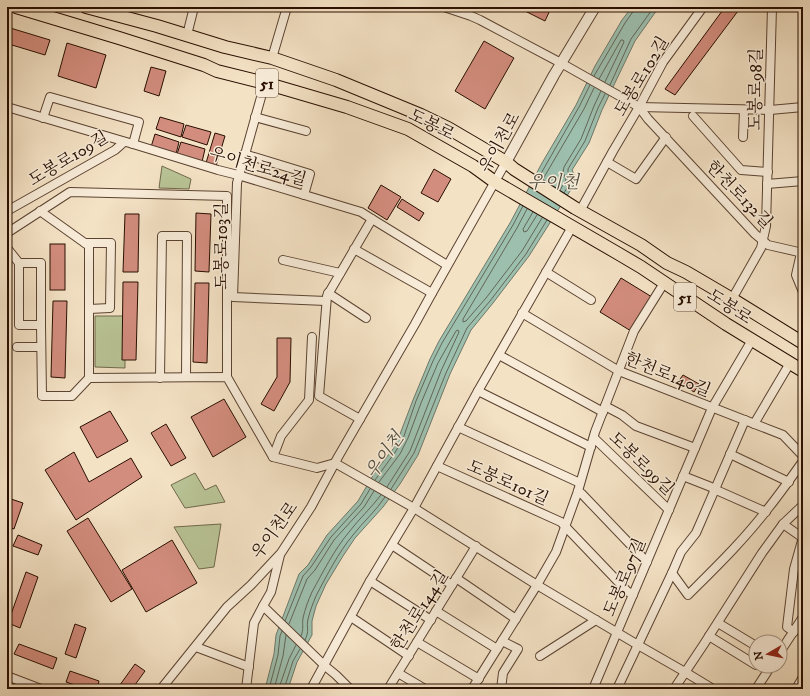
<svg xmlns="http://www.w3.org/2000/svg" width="810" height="696" font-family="'IM FELL DW Pica','Noto Serif KR',serif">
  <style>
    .green { fill: #b9c496; stroke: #70694b }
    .water { fill: #9dbfae; stroke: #6e7868 }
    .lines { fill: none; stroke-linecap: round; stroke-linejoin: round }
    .shore { stroke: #626657; stroke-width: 1 }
    .building { fill: #d38d7e; stroke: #280e00 }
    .minor-casing { stroke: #5b4331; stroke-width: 10 }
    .tertiary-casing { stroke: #5b4331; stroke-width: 12 }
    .primary-casing { stroke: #280e00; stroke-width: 14 }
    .minor { stroke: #f8ecd9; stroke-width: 8 }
    .tertiary { stroke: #f8ecd9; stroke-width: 10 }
    .primary { stroke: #f4e2c5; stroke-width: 12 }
    .labels { text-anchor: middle; stroke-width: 3; stroke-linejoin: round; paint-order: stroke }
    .shield { fill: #f8ecd9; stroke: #665141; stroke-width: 1 }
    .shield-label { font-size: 16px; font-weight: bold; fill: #280e00 }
    .street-label { font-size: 17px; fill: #280e00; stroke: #f8ecd9 }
    .water-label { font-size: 18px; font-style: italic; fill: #514c3d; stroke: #f8ecd9 }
  </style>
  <rect width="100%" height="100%" fill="#f4e2c5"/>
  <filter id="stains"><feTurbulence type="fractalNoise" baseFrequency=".005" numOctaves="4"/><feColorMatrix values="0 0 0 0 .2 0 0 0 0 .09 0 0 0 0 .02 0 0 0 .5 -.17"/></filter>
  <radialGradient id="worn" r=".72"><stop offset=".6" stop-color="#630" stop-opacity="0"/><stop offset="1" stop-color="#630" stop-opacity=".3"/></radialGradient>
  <!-- green -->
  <g class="green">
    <polygon points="162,166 191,179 189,189 159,188"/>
    <polygon points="95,316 125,316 125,368 95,367"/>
    <polygon points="195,473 205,490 216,485 225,502 185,508 171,485"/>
    <polygon points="221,524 214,567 199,569 174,527"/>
  </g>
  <!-- water -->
  <polygon class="water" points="632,7 659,7 635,41 602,110 589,143 572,170 577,180 529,256 493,303 471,330 450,374 418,455 400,484 383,507 355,538 343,556 326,584 316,606 312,621 312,635 297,662 288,689 265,689 274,654 276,635 299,574 308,565 327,535 358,501 375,472 393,449 400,434 413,400 430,359 439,341 510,223 542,163 576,105 595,66 622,20"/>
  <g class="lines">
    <!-- shore -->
    <g class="shore">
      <polyline points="594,76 625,23 634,10 635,7"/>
      <polyline points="599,79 621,40 623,40 624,42 605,82"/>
      <polyline points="610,85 631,39 654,7"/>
      <polyline points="539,177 579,107 590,85"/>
      <polyline points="543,179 584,109 594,88"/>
      <polyline points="560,190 566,180 563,172 564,167 581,139 594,106 601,91"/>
      <polyline points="564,193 572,180 568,172 568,169 585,141 598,108 605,94"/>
      <polyline points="527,209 517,228 463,319 463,322 466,321 486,298 522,251 542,218"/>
      <polyline points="533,212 523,229 524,232 527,231 537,215"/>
      <polyline points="375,480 396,451 404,436 416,401 433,361 442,343 513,225 523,206"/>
      <polyline points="379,482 400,454 408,438 421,403 438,363 456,331 458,330 459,332 441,371 410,451 387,487"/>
      <polyline points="391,489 414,453 446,373 467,328 490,301 526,254 547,220"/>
      <polyline points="285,621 303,576 311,567 331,537 361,504 370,489"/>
      <polyline points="289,624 307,579 315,570 334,540 364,507 374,491"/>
      <path d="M301,636c3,-6 1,-12 2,-18 2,-9 5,-17 9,-26 11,-20 22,-42 37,-60 10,-13 22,-24 32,-37"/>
      <path d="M305,640c5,-10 1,-12 3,-21 2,-8 5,-16 8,-23 11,-21 22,-43 37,-61 10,-13 23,-24 32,-38"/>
      <polyline points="269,689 278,655 280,636 282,631"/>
      <polyline points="274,689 283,656 286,635"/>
      <polyline points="279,689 280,685 289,659 296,645"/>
      <polyline points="284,689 293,661 300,649"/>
    </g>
  </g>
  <!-- building -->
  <g class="building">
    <polygon points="517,7 549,7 551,8 545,21"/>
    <polygon points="725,7 741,7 675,95 665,89"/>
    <polygon points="7,27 50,40 45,55 12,45 10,49 7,48"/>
    <polygon points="484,41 514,58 485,109 455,91"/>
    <polygon points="67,43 106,55 96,88 58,76"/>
    <polygon points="151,67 166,71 159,96 144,91"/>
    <polygon points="160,117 184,124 181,137 156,129"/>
    <polygon points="186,125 211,132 207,145 182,137"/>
    <polygon points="215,133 225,136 216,166 206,163"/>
    <polygon points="155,134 179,142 176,154 151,147"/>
    <polygon points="181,142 205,149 202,162 177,154"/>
    <polygon points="434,169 451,179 438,202 421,193"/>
    <polygon points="381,185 401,197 387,220 368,208"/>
    <polygon points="402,199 424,213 419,221 397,207"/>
    <polygon points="196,213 211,214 209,272 195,271"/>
    <polygon points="125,214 139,214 138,272 123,272"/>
    <rect x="50" y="244" width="15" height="46"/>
    <polygon points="621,278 652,297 631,331 600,312"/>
    <polygon points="123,282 138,282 136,360 122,360"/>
    <polygon points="195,283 209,283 207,363 193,362"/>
    <polygon points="53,301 67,301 65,378 51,377"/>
    <polygon points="277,338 291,338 290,382 274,411 261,404 277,377"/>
    <polygon points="683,375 699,384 694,392 678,382"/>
    <polygon points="224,399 246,437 213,457 191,417"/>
    <polygon points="110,411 128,441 97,458 80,427"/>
    <polygon points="166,424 186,458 171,466 151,433"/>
    <polygon points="74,452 89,482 131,458 142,477 76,520 45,470"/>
    <polygon points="11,499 23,503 14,529 7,527 7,512"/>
    <polygon points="88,518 132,589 111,602 67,531"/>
    <polygon points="18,535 42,545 38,555 13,546"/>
    <polygon points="172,540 197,583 146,612 122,570"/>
    <polygon points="26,572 38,577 20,628 8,623"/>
    <polygon points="75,624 86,628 76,658 65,654"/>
    <polygon points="19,644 57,658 53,669 14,654"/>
    <polygon points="135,664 145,671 132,689 117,689"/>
    <polygon points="70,671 99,681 97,689 86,689 66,682"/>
  </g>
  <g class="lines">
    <!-- minor casing -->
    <g class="minor-casing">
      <g id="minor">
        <polyline points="444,7 471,16 480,20 561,63 639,107 648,119 755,234 768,245 803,253"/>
        <polyline points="187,35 194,7"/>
        <polyline points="272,58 287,7"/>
        <polyline points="265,83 237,183 233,297 326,301"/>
        <polyline points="7,107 133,144 218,170 238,175 361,212 372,219 447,265"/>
        <polyline points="639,107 770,110 803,107"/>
        <polyline points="693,116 741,170 768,172"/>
        <polyline points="255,117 306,131"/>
        <polyline points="43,118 50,97 139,122 133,144"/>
        <polyline points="743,137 744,110"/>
        <polyline points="244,154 310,174 304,195"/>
        <polyline points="607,162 636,179 666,137"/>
        <polyline points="767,184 803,181"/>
        <polyline points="7,211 115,150 124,142"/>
        <polyline points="40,211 89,246 89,378"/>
        <polyline points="580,211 613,151 639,107 663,62 703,7"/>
        <polyline points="7,233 70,192 227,196 227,377"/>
        <polyline points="85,243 111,243 110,308 89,309"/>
        <polyline points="7,248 19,263 19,325 41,325 42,396 72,396 89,378 227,377 273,457 317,468 335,463 414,508 537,585 638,645 685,672 713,689"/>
        <polyline points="354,249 432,293"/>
        <polyline points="801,253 796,275 803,292"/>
        <polyline points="283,260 340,273"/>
        <polyline points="19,263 41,263 41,325"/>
        <polyline points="546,272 591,300"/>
        <polyline points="328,293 366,318"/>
        <polyline points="732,299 761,248 766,226 772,7"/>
        <polyline points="522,313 619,371 783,435 803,456"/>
        <polyline points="17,347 41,347"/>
        <polyline points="499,355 603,412"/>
        <polyline points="160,378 162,236 187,236 186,377"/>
        <polyline points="478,391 591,447"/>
        <polyline points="605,406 622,415 636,426 695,448"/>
        <polyline points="360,419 319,396 327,296 372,219"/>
        <polyline points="754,424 790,363"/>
        <polyline points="458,427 580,483"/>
        <polyline points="594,438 669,510"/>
        <polyline points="730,454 789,482"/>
        <polyline points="273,457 281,436 309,400 312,337"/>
        <polyline points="437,466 561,522 627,591 633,595"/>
        <polyline points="683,476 711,487 714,489 766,512"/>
        <polyline points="578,491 582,494 647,562"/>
        <polyline points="783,524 803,538"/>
        <polyline points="392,545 452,585"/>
        <polyline points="280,555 271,592 263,606 325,666 336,675 350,689"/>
        <path d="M672,573l16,22c27,-27 55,-54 78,-84 13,-16 25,-33 37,-50"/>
        <polyline points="456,578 516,619"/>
        <polyline points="370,581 431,620"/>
        <polyline points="436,611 497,649"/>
        <polyline points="351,617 409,656"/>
        <polyline points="718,623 756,646"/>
        <polyline points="794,632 787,627 794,569 803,537"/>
        <polyline points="709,636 756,665"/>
        <polyline points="417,642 479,679"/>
        <polyline points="196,647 249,667"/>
        <polyline points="780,652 803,617"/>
        <polyline points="540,656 596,620"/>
        <polyline points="398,673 425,689"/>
        <polyline points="7,676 41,689"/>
        <polyline points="161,689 227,607 251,585 281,553 311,507 338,457 415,324 432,293 506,162"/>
        <polyline points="246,689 254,623 263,606"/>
        <polyline points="311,689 370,581 414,508 478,391 572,227"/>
        <polyline points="388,689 476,546"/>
        <polyline points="472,689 537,585 556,552 578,491 595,432 634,331 664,283"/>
        <polyline points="501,689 503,673 518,649 502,641"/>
        <polyline points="593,689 712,408 752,340"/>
        <polyline points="617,689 672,573 681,552 696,533 745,420"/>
        <polyline points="674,689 704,644 762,553 783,524 803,505"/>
        <polyline points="756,689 771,666"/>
        <polyline points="796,689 803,677"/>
      </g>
    </g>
    <!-- tertiary casing -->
    <g class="tertiary-casing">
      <polyline id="tertiary" points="506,162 554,75 595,7"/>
    </g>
    <!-- primary casing -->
    <g class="primary-casing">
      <g id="primary">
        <polyline points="16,7 119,38 204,65 217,71 265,83 347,107 408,129 473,166 495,182 619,254 641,267 726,324 803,371"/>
        <polyline points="86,7 157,26 225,47 272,58 336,80 421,115 448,128 506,162 514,169 575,208 641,245 667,263 686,272 732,299 803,343"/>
      </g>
    </g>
    <!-- minor -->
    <use href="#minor" class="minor"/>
    <!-- tertiary -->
    <use href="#tertiary" class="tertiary"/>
    <!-- primary -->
    <use href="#primary" class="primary"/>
  </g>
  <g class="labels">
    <!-- shield labels -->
    <g class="shield">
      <rect x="256" y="69" width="22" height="28" rx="3"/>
      <rect x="674" y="283" width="22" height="28" rx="3"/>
    </g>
    <g class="shield-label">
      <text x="267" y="89">51</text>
      <text x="685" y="303">51</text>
    </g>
    <!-- street labels -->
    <g class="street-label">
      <text transform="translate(641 76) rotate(-59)" y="6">도봉로102길</text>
      <text transform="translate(755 89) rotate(-89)" y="6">도봉로98길</text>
      <text transform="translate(432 124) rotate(27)" y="6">도봉로</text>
      <text transform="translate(499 142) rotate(-61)" y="6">우이천로</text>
      <text transform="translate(68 158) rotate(-31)" y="6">도봉로109길</text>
      <text transform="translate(258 166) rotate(16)" y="6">우이천로24길</text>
      <text transform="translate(740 194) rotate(46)" y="6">한천로132길</text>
      <text transform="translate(221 246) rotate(-90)" y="6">도봉로103길</text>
      <text transform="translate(730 306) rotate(33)" y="6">도봉로</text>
      <text transform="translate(668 374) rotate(22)" y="6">한천로140길</text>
      <text transform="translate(642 463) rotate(44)" y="6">도봉로99길</text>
      <text transform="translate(508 482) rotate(24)" y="6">도봉로101길</text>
      <text transform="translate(274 530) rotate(-54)" y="6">우이천로</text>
      <text transform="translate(624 577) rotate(-67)" y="6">도봉로97길</text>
      <text transform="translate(419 610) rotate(-58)" y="6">한천로144길</text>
    </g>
    <!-- water labels -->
    <g class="water-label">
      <text x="553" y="188">우이천</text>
      <text transform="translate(384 455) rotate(-55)" y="6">우이천</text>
    </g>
  </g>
  <!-- margin -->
  <rect width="810" height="696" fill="none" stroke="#f4e2c5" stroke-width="24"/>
  <rect x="8" y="8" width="794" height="680" fill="none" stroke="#280e00" stroke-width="2"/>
  <rect x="12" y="12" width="786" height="672" fill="none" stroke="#280e00"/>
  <!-- north arrow -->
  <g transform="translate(768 654) rotate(261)"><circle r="19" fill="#f8ecd9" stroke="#a59382"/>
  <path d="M0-3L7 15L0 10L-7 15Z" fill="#8f2418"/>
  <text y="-6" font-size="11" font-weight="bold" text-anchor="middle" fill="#280e00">N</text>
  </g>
  <rect width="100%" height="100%" filter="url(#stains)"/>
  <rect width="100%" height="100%" fill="url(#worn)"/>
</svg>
